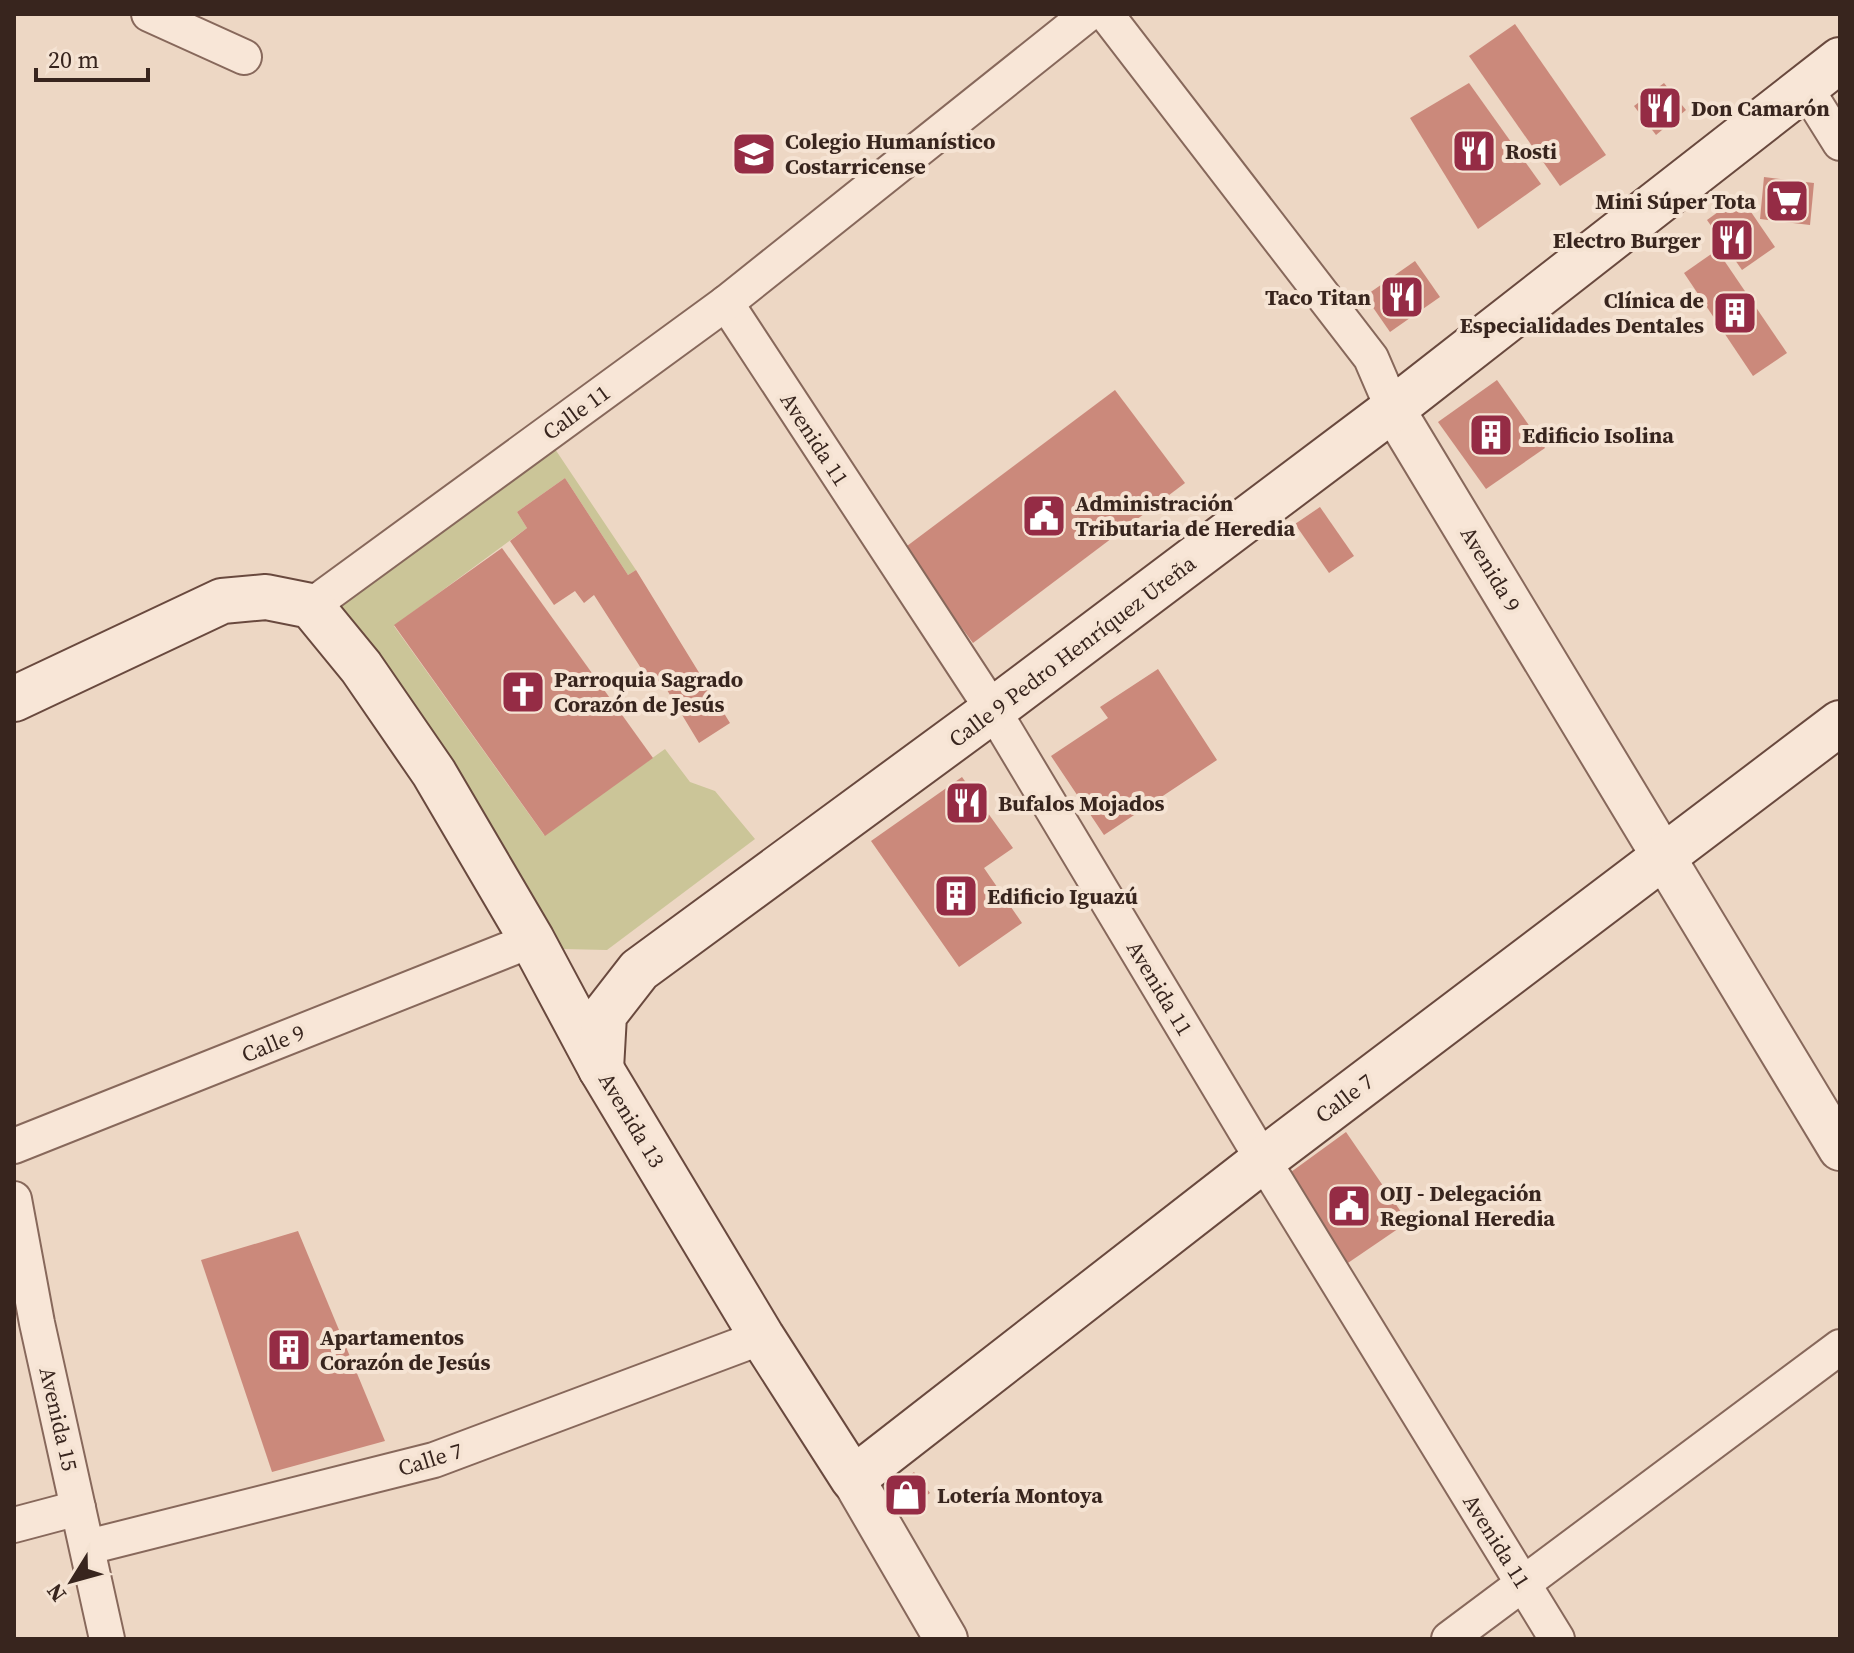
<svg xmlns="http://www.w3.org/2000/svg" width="1854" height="1653" font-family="'Source Serif 4',serif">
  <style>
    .green { fill: #cbc598 }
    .building { fill: #cb897b }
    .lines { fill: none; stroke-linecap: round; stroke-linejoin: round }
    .minor-casing { stroke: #87685b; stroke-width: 38 }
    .tertiary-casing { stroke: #87685b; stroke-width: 46 }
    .secondary-casing { stroke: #69493e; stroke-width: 48 }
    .minor { stroke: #f8e6d7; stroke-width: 34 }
    .tertiary { stroke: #f8e6d7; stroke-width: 42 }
    .secondary { stroke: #f8e6d7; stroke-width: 44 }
    .labels { text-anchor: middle; stroke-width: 8; stroke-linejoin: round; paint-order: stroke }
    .poi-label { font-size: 22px; font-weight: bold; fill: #38251e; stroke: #f5e3d3; text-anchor: start }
    .street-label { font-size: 22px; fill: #38251e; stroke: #f5e3d3 }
  </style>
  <rect width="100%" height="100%" fill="#edd7c4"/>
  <!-- green -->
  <polygon class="green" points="555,449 636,570 628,575 565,478 517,512 527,528 394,626 544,835 665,749 690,782 715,791 755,839 607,950 563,949 334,602"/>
  <!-- building -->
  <g class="building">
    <polygon points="1515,24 1606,155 1560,186 1469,56"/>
    <polygon points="1469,83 1541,184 1478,229 1410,118"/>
    <polygon points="1664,83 1686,110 1656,135 1634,106"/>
    <polygon points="1764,177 1814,183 1810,225 1760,219"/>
    <polygon points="1740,196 1775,247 1742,270 1707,220"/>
    <polygon points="1717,250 1787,353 1753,376 1684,273"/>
    <polygon points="1415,261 1440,297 1390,332 1365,296"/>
    <polygon points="1497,380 1545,448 1486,489 1438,422"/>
    <polygon points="1115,390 1185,483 973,643 903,549"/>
    <polygon points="565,478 628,575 636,570 730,723 699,743 664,685 655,690 594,595 584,603 575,591 554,605 510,541 527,528 517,512"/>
    <polygon points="1320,507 1354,556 1329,573 1295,524"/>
    <polygon points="502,548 653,758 545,836 394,625"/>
    <polygon points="1158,669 1217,760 1104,835 1051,756 1108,718 1100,707"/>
    <polygon points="962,777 1013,848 984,868 1022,923 959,967 871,841"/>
    <polygon points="1346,1132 1408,1222 1342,1267 1290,1190 1291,1172"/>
    <polygon points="298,1231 385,1441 272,1472 201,1260"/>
    <polygon points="914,1472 930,1493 898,1517 882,1496"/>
  </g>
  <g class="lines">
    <!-- minor casing -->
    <g class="minor-casing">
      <g id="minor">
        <polyline points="149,14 244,57"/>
        <polyline points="1106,14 1371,358 1393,409"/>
        <polyline points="1805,87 1840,143"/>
        <polyline points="726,303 993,710 1263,1160 1557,1639"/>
        <polyline points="311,606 726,303 1088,14"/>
        <polyline points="14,1146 532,940"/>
        <polyline points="14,1199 37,1323 107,1639"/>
        <polyline points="14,1525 78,1508"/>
        <polyline points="88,1547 434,1460 762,1337"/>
        <polyline points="1449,1639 1840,1347"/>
      </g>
    </g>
    <!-- tertiary casing -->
    <g class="tertiary-casing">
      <g id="tertiary">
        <polyline points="1393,409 1840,1149"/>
        <polyline points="853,1479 946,1639"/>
      </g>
    </g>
    <!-- secondary casing -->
    <g class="secondary-casing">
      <g id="secondary">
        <polyline points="14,699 222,601 266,597 311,606 361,667 434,773 532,940 601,1069 762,1337 853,1479 1263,1160 1840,723"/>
        <polyline points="601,1069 604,1015 639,970 993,710 1393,409 1840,60"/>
      </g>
    </g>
    <!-- minor -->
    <use href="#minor" class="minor"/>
    <!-- tertiary -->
    <use href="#tertiary" class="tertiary"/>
    <!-- secondary -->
    <use href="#secondary" class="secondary"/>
  </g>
  <!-- icons -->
  <defs>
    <g id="restaurant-square" transform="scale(2.3)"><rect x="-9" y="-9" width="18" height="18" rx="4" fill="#952c45" stroke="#f5e3d3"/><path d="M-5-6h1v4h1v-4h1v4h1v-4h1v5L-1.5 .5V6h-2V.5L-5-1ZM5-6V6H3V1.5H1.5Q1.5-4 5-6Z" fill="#fff"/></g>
    <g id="school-square" transform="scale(2.3)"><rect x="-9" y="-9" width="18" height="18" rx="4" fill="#952c45" stroke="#f5e3d3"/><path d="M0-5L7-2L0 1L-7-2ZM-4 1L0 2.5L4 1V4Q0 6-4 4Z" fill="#fff"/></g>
    <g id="supermarket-square" transform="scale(2.3)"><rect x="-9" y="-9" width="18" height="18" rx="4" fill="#952c45" stroke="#f5e3d3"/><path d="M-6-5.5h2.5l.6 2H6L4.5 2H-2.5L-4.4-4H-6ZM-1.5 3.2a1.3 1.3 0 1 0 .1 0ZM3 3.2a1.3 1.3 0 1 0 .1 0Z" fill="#fff"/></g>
    <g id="building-square" transform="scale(2.3)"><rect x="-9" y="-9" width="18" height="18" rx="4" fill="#952c45" stroke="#f5e3d3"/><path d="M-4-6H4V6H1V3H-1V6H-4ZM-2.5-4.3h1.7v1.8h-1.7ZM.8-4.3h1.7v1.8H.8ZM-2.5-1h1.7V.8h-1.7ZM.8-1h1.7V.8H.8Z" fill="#fff"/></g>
    <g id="civic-square" transform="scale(2.3)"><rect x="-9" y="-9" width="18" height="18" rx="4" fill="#952c45" stroke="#f5e3d3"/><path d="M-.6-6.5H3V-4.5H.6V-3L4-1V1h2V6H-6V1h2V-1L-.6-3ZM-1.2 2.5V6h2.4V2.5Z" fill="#fff"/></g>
    <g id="church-square" transform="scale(2.3)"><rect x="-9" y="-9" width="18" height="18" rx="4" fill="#952c45" stroke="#f5e3d3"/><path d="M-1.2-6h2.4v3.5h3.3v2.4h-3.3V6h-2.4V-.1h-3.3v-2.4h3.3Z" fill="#fff"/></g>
    <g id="shop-square" transform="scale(2.3)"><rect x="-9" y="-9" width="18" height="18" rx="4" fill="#952c45" stroke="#f5e3d3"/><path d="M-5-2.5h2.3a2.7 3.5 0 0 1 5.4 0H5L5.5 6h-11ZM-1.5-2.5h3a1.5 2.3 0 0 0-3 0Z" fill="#fff"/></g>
  </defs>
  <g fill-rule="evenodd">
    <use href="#restaurant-square" x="1660" y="108"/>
    <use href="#restaurant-square" x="1474" y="151"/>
    <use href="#school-square" x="754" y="154"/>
    <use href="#supermarket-square" x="1787" y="201"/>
    <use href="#restaurant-square" x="1732" y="240"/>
    <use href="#restaurant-square" x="1402" y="297"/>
    <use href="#building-square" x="1735" y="313"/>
    <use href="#building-square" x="1491" y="435"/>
    <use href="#civic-square" x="1044" y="516"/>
    <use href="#church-square" x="523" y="692"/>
    <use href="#restaurant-square" x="967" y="803"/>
    <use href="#building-square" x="956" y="896"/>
    <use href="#civic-square" x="1349" y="1206"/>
    <use href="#building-square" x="289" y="1350"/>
    <use href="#shop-square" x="906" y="1495"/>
  </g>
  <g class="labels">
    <!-- poi labels -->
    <g class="poi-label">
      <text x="1691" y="116">Don Camarón</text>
      <text x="785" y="149">Colegio Humanístico<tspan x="785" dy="25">Costarricense</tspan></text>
      <text x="1505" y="159">Rosti</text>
      <text x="1756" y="209" text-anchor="end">Mini Súper Tota</text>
      <text x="1701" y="248" text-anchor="end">Electro Burger</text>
      <text x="1371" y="305" text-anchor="end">Taco Titan</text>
      <text x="1704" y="308" text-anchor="end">Clínica de<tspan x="1704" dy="25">Especialidades Dentales</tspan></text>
      <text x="1522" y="443">Edificio Isolina</text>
      <text x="1075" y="511">Administración<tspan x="1075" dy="25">Tributaria de Heredia</tspan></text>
      <text x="554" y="687">Parroquia Sagrado<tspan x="554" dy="25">Corazón de Jesús</tspan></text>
      <text x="998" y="811">Bufalos Mojados</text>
      <text x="987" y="904">Edificio Iguazú</text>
      <text x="1380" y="1201">OIJ - Delegación<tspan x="1380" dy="25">Regional Heredia</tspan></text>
      <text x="320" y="1345">Apartamentos<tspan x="320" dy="25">Corazón de Jesús</tspan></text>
      <text x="937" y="1503">Lotería Montoya</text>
    </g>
    <!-- street labels -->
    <g class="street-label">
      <text transform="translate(576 412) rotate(-36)" y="8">Calle 11</text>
      <text transform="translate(815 439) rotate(57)" y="8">Avenida 11</text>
      <text transform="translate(1491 569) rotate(59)" y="8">Avenida 9</text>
      <text transform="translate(1072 651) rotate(-37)" y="8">Calle 9 Pedro Henríquez Ureña</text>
      <text transform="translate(1160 988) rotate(59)" y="8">Avenida 11</text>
      <text transform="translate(273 1043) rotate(-22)" y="8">Calle 9</text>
      <text transform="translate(1344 1098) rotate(-37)" y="8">Calle 7</text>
      <text transform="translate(632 1120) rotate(59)" y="8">Avenida 13</text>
      <text transform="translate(59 1419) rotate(77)" y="8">Avenida 15</text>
      <text transform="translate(430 1459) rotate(-17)" y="8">Calle 7</text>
      <text transform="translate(1497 1541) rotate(58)" y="8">Avenida 11</text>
    </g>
  </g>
  <!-- border -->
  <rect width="1854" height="1653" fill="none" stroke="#38251e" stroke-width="32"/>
  <!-- north arrow -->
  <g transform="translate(72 1581) rotate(233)" stroke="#f5e3d3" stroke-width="6" paint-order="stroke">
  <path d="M0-6L14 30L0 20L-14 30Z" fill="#38251e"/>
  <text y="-12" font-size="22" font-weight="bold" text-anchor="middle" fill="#38251e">N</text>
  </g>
  <!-- scale -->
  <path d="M36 68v12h112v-12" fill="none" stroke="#38251e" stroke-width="4"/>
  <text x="48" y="68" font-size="24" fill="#38251e" stroke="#f5e3d3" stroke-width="6" paint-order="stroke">20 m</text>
</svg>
